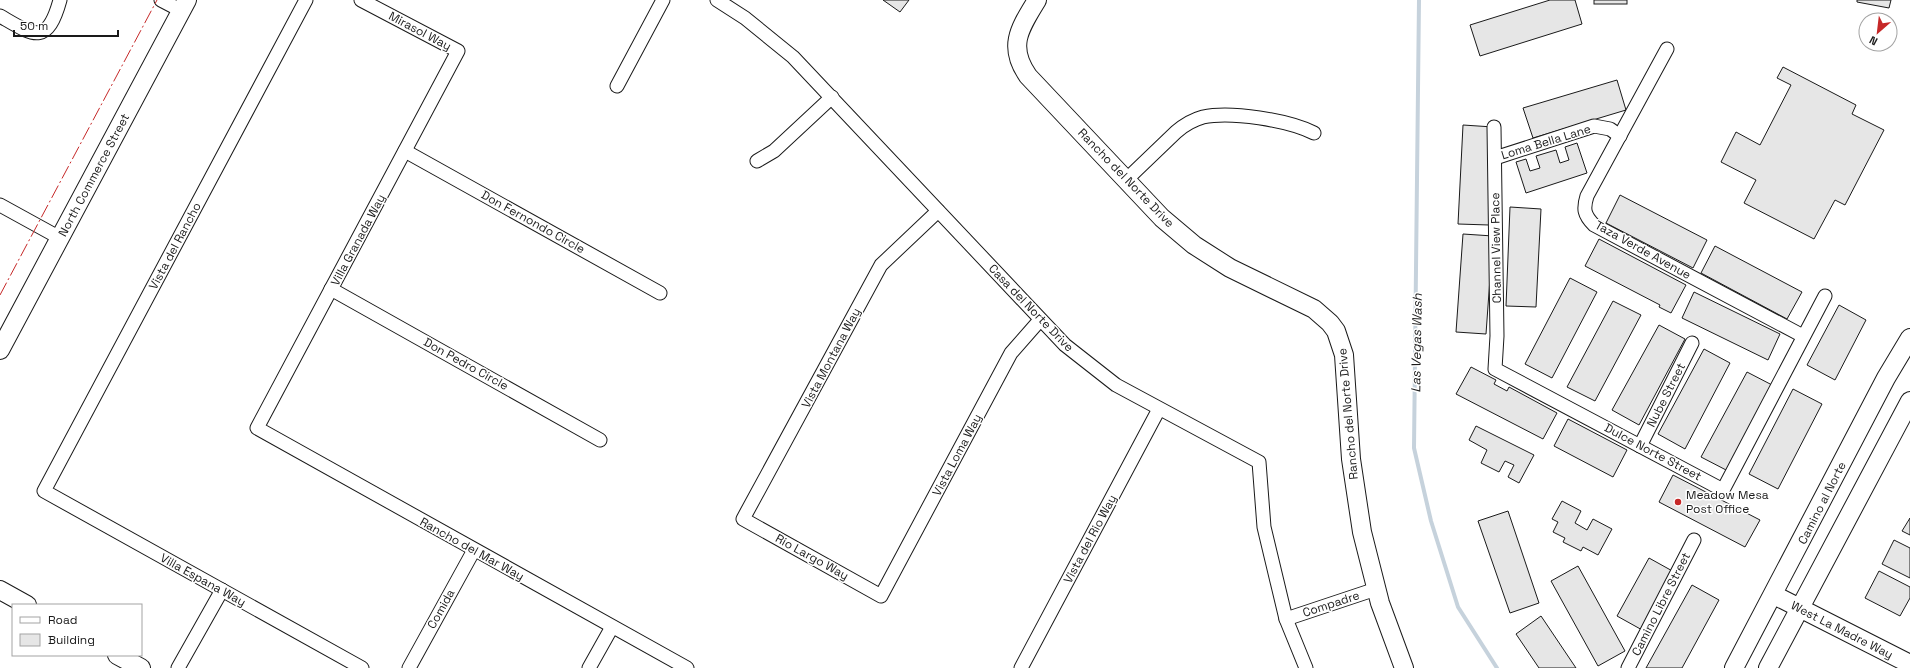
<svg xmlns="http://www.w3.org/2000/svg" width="1910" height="668" font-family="'Space Grotesk',sans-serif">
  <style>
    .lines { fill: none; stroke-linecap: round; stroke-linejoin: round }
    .stream { stroke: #c6d2dc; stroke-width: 4 }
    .building { fill: #e6e6e6; stroke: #1a1a1a }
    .street-casing { stroke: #1a1a1a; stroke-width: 15 }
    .secondary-casing { stroke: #1a1a1a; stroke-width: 20 }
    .street { stroke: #fff; stroke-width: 13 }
    .secondary { stroke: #fff; stroke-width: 18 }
    .power { stroke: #c62828; stroke-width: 1; stroke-dasharray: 14 3 2 3; stroke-linecap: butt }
    .poi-dot { fill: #c62828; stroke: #fff; stroke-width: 1.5 }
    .labels { text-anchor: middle; stroke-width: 3; stroke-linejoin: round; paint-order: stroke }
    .street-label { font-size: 12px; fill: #1a1a1a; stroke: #fff }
    .poi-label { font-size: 12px; fill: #1a1a1a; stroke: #fff; text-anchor: start }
    .water-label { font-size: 13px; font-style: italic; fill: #1a1a1a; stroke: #fff }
  </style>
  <rect width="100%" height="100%" fill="#fff"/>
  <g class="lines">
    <!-- stream -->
    <polyline class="stream" points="1419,0 1414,448 1431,521 1458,607 1497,668"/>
  </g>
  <!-- building -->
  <g class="building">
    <polygon points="883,0 909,0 900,12"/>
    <polygon points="1550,0 1575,0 1582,24 1480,56 1470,25"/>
    <rect x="1594" y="0" width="33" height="4"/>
    <polygon points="1857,0 1891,0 1889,8 1857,2"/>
    <polygon points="1783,67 1856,105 1852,114 1884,130 1845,205 1835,200 1814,239 1744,203 1756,180 1721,162 1736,132 1760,145 1791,85 1777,78"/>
    <polygon points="1617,80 1626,110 1533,138 1523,108"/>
    <polygon points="1463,125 1493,127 1489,225 1458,224"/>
    <polygon points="1577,143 1587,173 1526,193 1516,162 1526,159 1530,171 1540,168 1536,156 1556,150 1560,163 1569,160 1565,147"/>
    <polygon points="1620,195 1707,240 1693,268 1606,223"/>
    <polygon points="1510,207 1541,209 1536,307 1506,306"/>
    <polygon points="1463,234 1493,236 1486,334 1456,332"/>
    <polygon points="1599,239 1686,285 1671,313 1659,307 1660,305 1585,266"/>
    <polygon points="1715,246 1802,292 1787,319 1701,273"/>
    <polygon points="1570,278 1597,292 1552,378 1525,364"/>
    <polygon points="1694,292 1780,334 1768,360 1682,318"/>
    <polygon points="1613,301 1641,315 1595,401 1567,387"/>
    <polygon points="1839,305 1866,320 1835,380 1807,365"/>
    <polygon points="1659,325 1685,339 1639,425 1612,410"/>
    <polygon points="1704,349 1730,363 1685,449 1658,434"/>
    <polygon points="1471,367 1496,380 1494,384 1507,391 1509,387 1557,413 1543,439 1456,394"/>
    <polygon points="1747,372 1774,386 1728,471 1701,457"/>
    <polygon points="1793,389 1822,404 1778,489 1749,474"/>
    <polygon points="1568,419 1627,450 1613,477 1554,446"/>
    <polygon points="1476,426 1534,455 1519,483 1508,477 1514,465 1505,461 1499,472 1481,463 1487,450 1469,440"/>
    <polygon points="1673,475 1760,520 1745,547 1659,502"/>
    <polygon points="1562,501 1581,511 1575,523 1587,530 1593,519 1612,529 1598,555 1583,547 1581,551 1563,542 1565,538 1553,532 1558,522 1552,519"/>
    <polygon points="1508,511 1539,603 1510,613 1478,521"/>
    <polygon points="1910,518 1910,535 1902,531"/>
    <polygon points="1894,540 1910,548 1910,578 1882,564"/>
    <polygon points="1649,558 1676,573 1644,631 1617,616"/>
    <polygon points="1578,566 1625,651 1598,666 1551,581"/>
    <polygon points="1879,571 1910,587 1910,598 1900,616 1865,598"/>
    <polygon points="1692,585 1719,600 1682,668 1646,668"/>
    <polygon points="1541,616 1576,668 1539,668 1516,634"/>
  </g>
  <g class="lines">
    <!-- street casing -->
    <g class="street-casing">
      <g id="street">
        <polyline points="161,0 182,11"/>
        <polyline points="306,0 44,491 362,668"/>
        <polyline points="361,0 458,51 257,428 687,668"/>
        <polyline points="717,0 745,18 793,57 1065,345 1116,385 1259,462 1264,527 1286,619 1306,668"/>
        <path d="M0,16c33,19 47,31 60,-16"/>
        <path d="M1667,49l-80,147c-4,13 -3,19 7,29l209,111"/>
        <polyline points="617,86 663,0"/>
        <polyline points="1494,127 1497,336 1495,369 1723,490 1825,296"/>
        <polyline points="405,151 660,293"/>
        <polyline points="1495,158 1594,126 1610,129 1620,136"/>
        <polyline points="757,161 774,151 832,97"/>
        <path d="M1126,180l50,-48c8,-7 16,-12 27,-15 28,-6 85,3 111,16"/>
        <polyline points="0,205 60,238"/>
        <polyline points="938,211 881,265 743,519 881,596 1011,353 1040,320"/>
        <polyline points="331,289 600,440"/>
        <polyline points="1640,446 1692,343"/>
        <polyline points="1286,619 1376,589"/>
        <polyline points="178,668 222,590"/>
        <polyline points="409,668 474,550"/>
        <polyline points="589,668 612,627"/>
        <polyline points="1021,668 1159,409"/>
        <polyline points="1628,668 1694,540"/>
      </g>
    </g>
    <!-- secondary casing -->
    <g class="secondary-casing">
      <g id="secondary">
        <path d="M1037,0c-17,28 -30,46 -9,76l134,142 32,27 36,23 84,41 16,14 6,8 8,24 7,104 11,73 18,71 24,65"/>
        <polyline points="0,350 187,0"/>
        <polyline points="0,590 27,605"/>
        <polyline points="1774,595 1910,664"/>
        <polyline points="117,655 141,668"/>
        <polyline points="1734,668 1886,378 1910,338"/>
        <polyline points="1768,668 1910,401"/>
      </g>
    </g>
    <!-- street -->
    <use href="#street" class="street"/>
    <!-- secondary -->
    <use href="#secondary" class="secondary"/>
    <!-- power -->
    <polyline class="power" points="0,295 157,0"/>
  </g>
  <!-- markers -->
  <circle class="poi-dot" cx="1678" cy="502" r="4"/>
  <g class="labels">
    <!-- street labels -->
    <g class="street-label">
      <text transform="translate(420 31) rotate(28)" y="4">Mirasol Way</text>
      <text transform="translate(1546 142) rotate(-17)" y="4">Loma Bella Lane</text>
      <text transform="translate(94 175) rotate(-62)" y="4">North Commerce Street</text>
      <text transform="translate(1126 178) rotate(46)" y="4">Rancho del Norte Drive</text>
      <text transform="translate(533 222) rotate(29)" y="4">Don Fernondo Circle</text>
      <text transform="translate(358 240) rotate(-62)" y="4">Villa Granada Way</text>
      <text transform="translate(175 246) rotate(-62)" y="4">Vista del Rancho</text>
      <text transform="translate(1496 248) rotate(-91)" y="4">Channel View Place</text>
      <text transform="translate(1643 250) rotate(29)" y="4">Taza Verde Avenue</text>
      <text transform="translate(1031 308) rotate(46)" y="4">Casa del Norte Drive</text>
      <text transform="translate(831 358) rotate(-62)" y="4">Vista Montana Way</text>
      <text transform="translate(466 364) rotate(29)" y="4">Don Pedro Circle</text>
      <text transform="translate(1666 395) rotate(-63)" y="4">Nube Street</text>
      <text transform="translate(1348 414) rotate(-95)" y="4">Rancho del Norte Drive</text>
      <text transform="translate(1653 452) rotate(28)" y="4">Dulce Norte Street</text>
      <text transform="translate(957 455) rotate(-62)" y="4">Vista Loma Way</text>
      <text transform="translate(1822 503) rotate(-63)" y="4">Camino al Norte</text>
      <text transform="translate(1090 539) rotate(-62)" y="4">Vista del Rio Way</text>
      <text transform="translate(472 549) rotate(29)" y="4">Rancho del Mar Way</text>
      <text transform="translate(812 557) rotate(29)" y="4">Rio Largo Way</text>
      <text transform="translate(203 580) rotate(29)" y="4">Villa Espana Way</text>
      <text transform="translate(1331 604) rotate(-18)" y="4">Compadre</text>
      <text transform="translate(1661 604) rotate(-63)" y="4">Camino Libre Street</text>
      <text transform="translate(441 609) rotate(-61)" y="4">Comida</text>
      <text transform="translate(1842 630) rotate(27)" y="4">West La Madre Way</text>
    </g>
    <!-- poi labels -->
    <g class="poi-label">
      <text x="1686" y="499">Meadow Mesa<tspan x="1686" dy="14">Post Office</tspan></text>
    </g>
    <!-- water labels -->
    <g class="water-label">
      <text transform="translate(1416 343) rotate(-89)" y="5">Las Vegas Wash</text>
    </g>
  </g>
  <!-- legend -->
  <rect x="12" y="604" width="130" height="52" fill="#ffffff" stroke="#a3a3a3"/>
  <rect x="20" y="617" width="20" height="6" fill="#ffffff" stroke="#a3a3a3"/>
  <text x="48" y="624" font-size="12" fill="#1a1a1a">Road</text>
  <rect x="20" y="634" width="20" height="12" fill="#e6e6e6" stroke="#a3a3a3"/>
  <text x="48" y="644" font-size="12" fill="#1a1a1a">Building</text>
  <!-- north arrow -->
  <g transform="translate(1878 32) rotate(208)"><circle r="19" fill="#ffffff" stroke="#a3a3a3"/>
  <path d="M0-3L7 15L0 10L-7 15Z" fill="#c62828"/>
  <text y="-6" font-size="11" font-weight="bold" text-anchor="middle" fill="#1a1a1a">N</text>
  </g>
  <!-- scale -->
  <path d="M14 30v6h104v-6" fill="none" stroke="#1a1a1a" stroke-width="2"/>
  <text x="20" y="30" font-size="12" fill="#1a1a1a" stroke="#ffffff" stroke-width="3" paint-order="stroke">50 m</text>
</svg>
